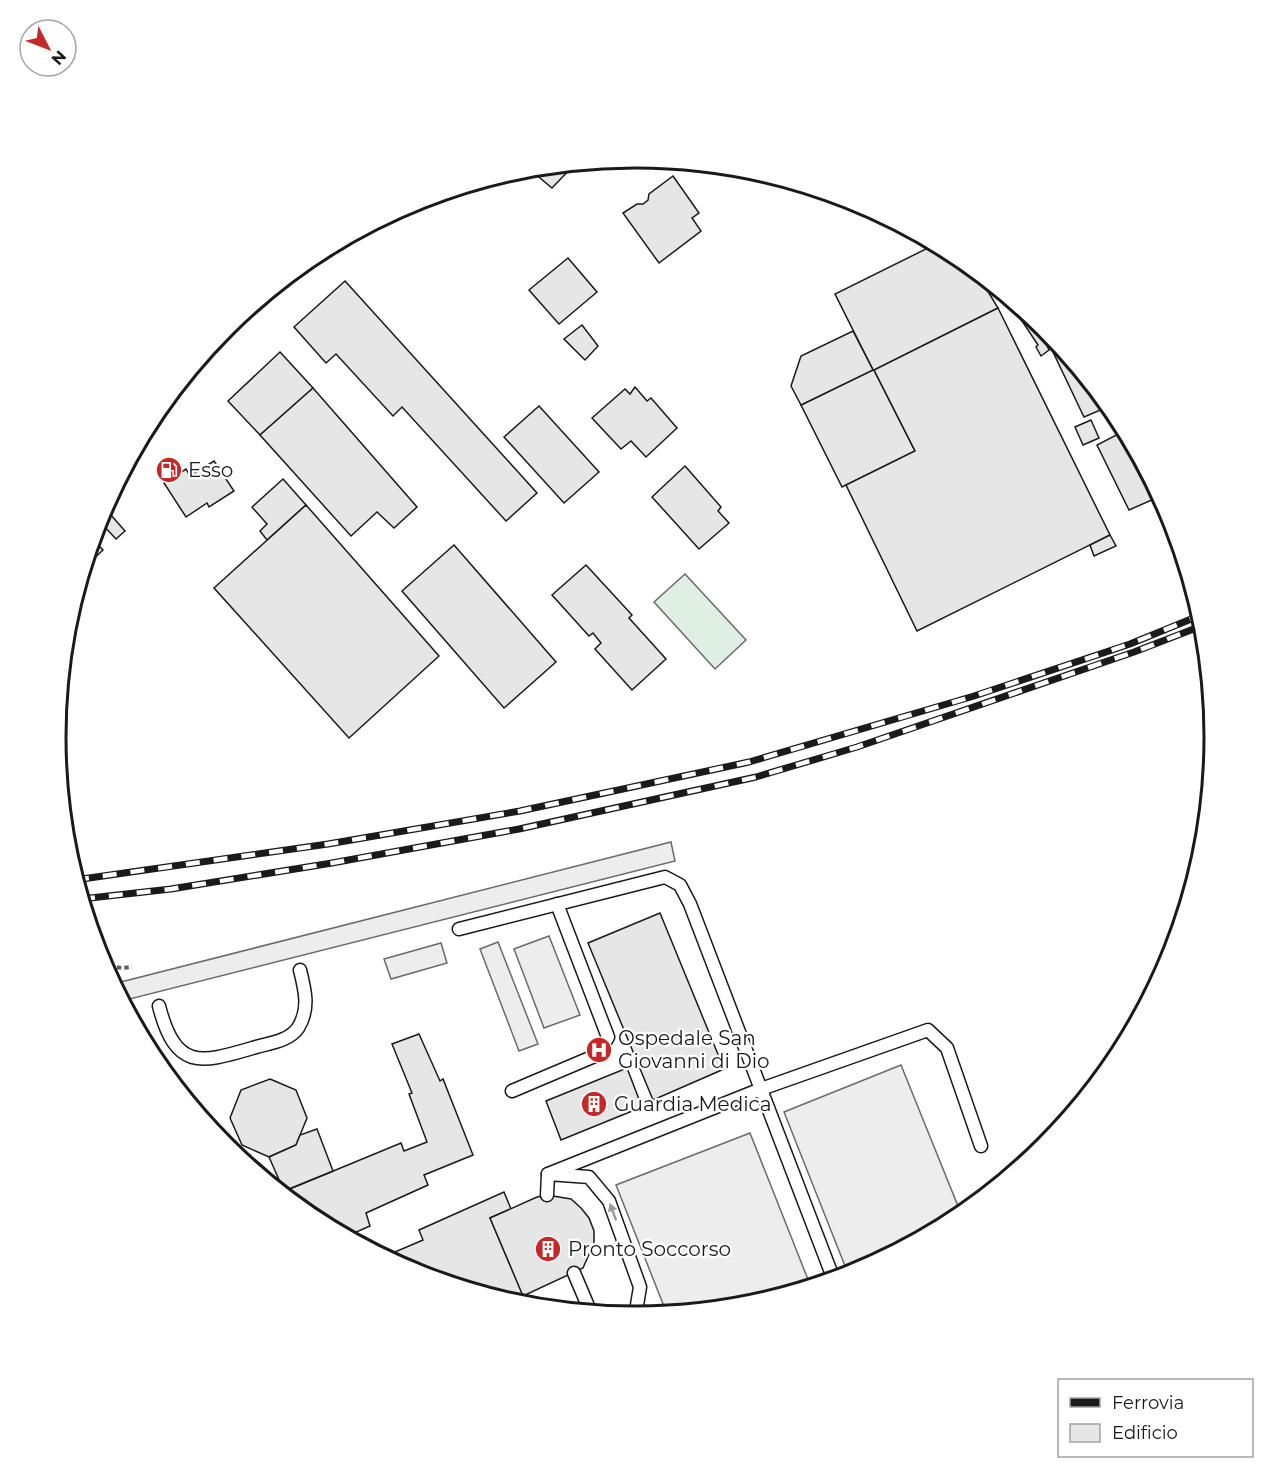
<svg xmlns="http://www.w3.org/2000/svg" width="1271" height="1475" font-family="Montserrat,sans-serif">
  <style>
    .pitch { fill: #e0efe3; stroke: #6a6a6a; stroke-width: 1.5 }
    .parking { fill: #ededed; stroke: #6a6a6a; stroke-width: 1.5 }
    .building { fill: #e6e6e6; stroke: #1a1a1a; stroke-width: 1.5 }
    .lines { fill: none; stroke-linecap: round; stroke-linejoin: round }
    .service-casing { stroke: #1a1a1a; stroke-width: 15 }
    .path { stroke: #5f5f5f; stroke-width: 4; stroke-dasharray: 4.5 3; stroke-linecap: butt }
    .service { stroke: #fff; stroke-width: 12 }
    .rail-casing { stroke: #1a1a1a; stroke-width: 7 }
    .rail { stroke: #fff; stroke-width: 4.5; stroke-dasharray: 14; stroke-linecap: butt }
    .oneway { fill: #989898 }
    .labels { text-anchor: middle; stroke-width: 4.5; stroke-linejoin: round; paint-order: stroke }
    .poi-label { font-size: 20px; fill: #1a1a1a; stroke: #fff; text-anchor: start }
    .rim { fill: none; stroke: #1a1a1a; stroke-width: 3 }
  </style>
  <rect width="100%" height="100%" fill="#fff"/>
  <!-- pitch -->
  <polygon class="pitch" points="685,574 746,640 715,669 654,602"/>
  <!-- parking -->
  <g class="parking">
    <polygon points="671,842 675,861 122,1001 113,984"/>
    <polygon points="549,936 580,1015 544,1028 514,949"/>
    <polygon points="498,942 538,1044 519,1051 480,949"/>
    <polygon points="441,943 447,963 391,979 384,959"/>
    <polygon points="901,1065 962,1216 857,1273 849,1276 784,1112"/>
    <polygon points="750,1133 811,1287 748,1306 667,1314 616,1185"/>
  </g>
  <!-- building -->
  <g class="building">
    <polygon points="576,163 552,188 528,168"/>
    <polygon points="673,176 699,213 692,218 701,231 659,263 623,213 637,204 643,204 648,200 649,194"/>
    <polygon points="936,244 958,255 984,277 985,279 981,280 998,308 874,370 915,451 842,487 801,405 873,370 835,294"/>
    <polygon points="568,258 597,292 559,324 529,290"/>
    <polygon points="345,281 537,493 506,521 402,407 393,416 336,354 326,363 294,327"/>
    <polygon points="998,308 1110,535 917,631 846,485 915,451 874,370"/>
    <polygon points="1031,315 1053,336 1045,342 1049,350 1041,356 1036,347 1038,345 1022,321"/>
    <polygon points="582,325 598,346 585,360 564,339"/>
    <polygon points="853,331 873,370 801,405 791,386 801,356"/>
    <polygon points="1062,347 1110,406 1084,417 1053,352"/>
    <polygon points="280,352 313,388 260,435 228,401"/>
    <polygon points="635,387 647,401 651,398 677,428 646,457 631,441 621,449 592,418 625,389 630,394"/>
    <polygon points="313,388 417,507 394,528 377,512 351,536 260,435"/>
    <polygon points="539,406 599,472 564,503 504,437"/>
    <polygon points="1091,420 1099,438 1083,445 1075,427"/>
    <polygon points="1126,430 1161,496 1129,510 1097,445"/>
    <polygon points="214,461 234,491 209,507 207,503 186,517 164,483 186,469 190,476"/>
    <polygon points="685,466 721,507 718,511 729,523 699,549 652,497"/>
    <polygon points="283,479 306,505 267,540 260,531 267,524 252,507"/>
    <polygon points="306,505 439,656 349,738 214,588"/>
    <polygon points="110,514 125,531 116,539 101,523"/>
    <polygon points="1110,535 1116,546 1094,556 1090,545"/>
    <polygon points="92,539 103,550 83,569"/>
    <polygon points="454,545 556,662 504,708 402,591"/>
    <polygon points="586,565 632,615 629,618 666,659 632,690 595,649 601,643 593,633 589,636 552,595"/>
    <polygon points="660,913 724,1069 653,1100 588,943"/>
    <polygon points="419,1034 440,1081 443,1079 473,1155 424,1175 428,1185 366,1213 370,1226 345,1237 313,1220 280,1193 401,1143 404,1151 427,1142 409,1094 412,1093 392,1044"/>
    <polygon points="627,1068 642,1107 561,1140 546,1101"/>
    <polygon points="270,1079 296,1090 307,1118 296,1145 269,1157 242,1145 230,1118 241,1090"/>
    <polygon points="317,1129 333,1171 284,1191 269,1157 296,1145 300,1135"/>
    <polygon points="504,1192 511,1209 490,1218 527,1304 521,1306 413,1273 383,1257 423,1240 419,1230"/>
    <polygon points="547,1195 571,1199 581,1208 589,1218 594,1231 594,1243 583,1268 523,1296 490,1218 537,1197"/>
  </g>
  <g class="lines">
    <!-- service casing -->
    <g class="service-casing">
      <g id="service">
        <polyline points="459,929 665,877 680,885 690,904 834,1280"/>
        <path d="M159,1006c17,66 42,57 97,41 14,-4 33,-6 42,-19 12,-19 7,-38 2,-58"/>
        <polyline points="512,1091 597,1055 608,1037 557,904"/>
        <polyline points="548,1174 761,1089 928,1030 947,1048 981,1146"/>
        <polyline points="547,1195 548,1174 589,1177 609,1201 640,1287 635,1317"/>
        <polyline points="574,1273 591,1313"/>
      </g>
    </g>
    <!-- path -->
    <polyline class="path" points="102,965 122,968 132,967"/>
    <!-- service -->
    <use href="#service" class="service"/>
    <!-- rail casing -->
    <g class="rail-casing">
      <g id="rail">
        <polyline points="75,880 328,844 520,811 749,762 974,696 1130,644 1201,615"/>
        <polyline points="81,899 171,889 332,863 519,829 756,777 857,747 1134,652 1204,625"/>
      </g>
    </g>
    <!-- rail -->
    <use href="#rail" class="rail"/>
  </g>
  <!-- one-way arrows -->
  <defs><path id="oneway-solid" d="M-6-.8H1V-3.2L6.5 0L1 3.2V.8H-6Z" transform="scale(1.5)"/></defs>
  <use class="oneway" href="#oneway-solid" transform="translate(613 1212) rotate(-110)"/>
  <!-- icons -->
  <defs>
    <g id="fuel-disc" transform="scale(1.35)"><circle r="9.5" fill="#c62828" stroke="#fff"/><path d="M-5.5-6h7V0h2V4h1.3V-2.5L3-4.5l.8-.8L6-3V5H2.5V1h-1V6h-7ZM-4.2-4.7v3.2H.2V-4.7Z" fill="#fff"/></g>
    <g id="hospital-disc" transform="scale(1.35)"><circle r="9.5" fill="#c62828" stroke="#fff"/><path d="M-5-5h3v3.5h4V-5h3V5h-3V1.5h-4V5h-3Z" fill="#fff"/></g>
    <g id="building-disc" transform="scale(1.35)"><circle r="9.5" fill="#c62828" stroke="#fff"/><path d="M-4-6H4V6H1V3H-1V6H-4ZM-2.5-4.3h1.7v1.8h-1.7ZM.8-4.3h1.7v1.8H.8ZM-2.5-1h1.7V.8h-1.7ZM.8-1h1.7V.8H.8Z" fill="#fff"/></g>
  </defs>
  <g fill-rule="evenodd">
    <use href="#fuel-disc" x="169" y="470"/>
    <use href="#hospital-disc" x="599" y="1050"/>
    <use href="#building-disc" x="594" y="1104"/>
    <use href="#building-disc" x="548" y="1249"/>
  </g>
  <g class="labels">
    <!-- poi labels -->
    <g class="poi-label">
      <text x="188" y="477">Esso</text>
      <text x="618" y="1045">Ospedale San<tspan x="618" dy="23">Giovanni di Dio</tspan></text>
      <text x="614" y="1111">Guardia Medica</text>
      <text x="568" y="1256">Pronto Soccorso</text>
    </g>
  </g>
  <!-- crop -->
  <path d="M0 0H1271V1475H0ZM66 737a569 569 0 1 1 1138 0a569 569 0 1 1-1138 0Z" fill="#fff" fill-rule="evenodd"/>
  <path class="rim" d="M66 737a569 569 0 1 1 1138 0a569 569 0 1 1-1138 0Z"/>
  <!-- legend -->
  <rect x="1058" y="1379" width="195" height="78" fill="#ffffff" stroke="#a3a3a3" stroke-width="1.5"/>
  <rect x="1070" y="1398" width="30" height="9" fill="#1a1a1a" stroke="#a3a3a3" stroke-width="1.5"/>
  <text x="1112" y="1409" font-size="18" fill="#1a1a1a">Ferrovia</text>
  <rect x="1070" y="1424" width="30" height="18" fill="#e6e6e6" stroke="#a3a3a3" stroke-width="1.5"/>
  <text x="1112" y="1439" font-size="18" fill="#1a1a1a">Edificio</text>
  <!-- north arrow -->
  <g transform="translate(48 48) rotate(132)"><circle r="28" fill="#ffffff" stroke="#a3a3a3" stroke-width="1.5"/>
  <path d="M0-4.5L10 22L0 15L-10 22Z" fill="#c62828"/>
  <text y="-9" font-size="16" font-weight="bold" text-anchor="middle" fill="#1a1a1a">N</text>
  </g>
</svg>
